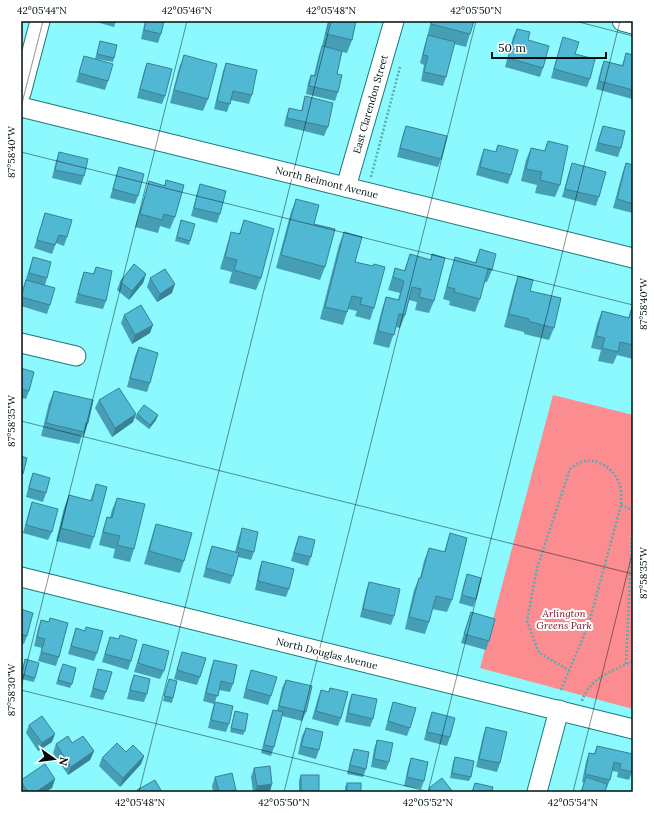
<svg xmlns="http://www.w3.org/2000/svg" width="654" height="813" font-family="Lora,serif">
  <style>
    .green { fill: #fb8c90 }
    .lines { fill: none; stroke-linecap: round; stroke-linejoin: round }
    .minor-casing { stroke: #1c787b; stroke-width: 21 }
    .path { stroke: #5dabae; stroke-width: 2.5; stroke-dasharray: 2 2; stroke-linecap: butt }
    .minor { stroke: #fff; stroke-width: 19 }
    .wall { fill: #469eb5 }
    .shaded-wall { fill: #398194 }
    .building { fill: #51b8d3; stroke: #398194 }
    .ticks { fill: none; stroke: #001011; stroke-width: 1; stroke-opacity: 0.45 }
    .labels { text-anchor: middle; stroke-width: 4; stroke-linejoin: round; paint-order: stroke }
    .street-label { font-size: 10px; fill: #001011; stroke: #fff }
    .park-label { font-size: 10px; font-style: italic; fill: #7b0b21; stroke: #fff }
    .neatline { fill: none; stroke: #001011; stroke-width: 1.5 }
    .ticks-label { font-size: 10px; text-anchor: middle; fill: #001011 }
  </style>
  <rect width="100%" height="100%" fill="#8bf9fd"/>
  <!-- green -->
  <polygon class="green" points="553,395 633,415 633,709 480,668"/>
  <g class="lines">
    <!-- minor casing -->
    <g class="minor-casing">
      <g id="minor">
        <polyline points="622,21 633,24"/>
        <polyline points="21,93 40,21"/>
        <polyline points="21,107 633,258"/>
        <polyline points="346,187 394,21"/>
        <polyline points="21,343 76,356"/>
        <polyline points="21,577 633,729"/>
        <polyline points="537,792 559,710"/>
      </g>
    </g>
    <!-- path -->
    <g class="path">
      <polyline points="371,177 400,67"/>
      <polyline points="633,504 633,507"/>
      <polyline points="621,505 633,510"/>
      <polyline points="626,664 633,511"/>
      <path d="M561,690l28,-67 32,-118c0,-6 1,-13 -1,-19 -4,-16 -23,-30 -39,-24 -4,1 -8,5 -11,7l-33,99 -10,53 12,32 30,17"/>
      <path d="M582,701c7,-23 32,-31 51,-40"/>
    </g>
    <!-- minor -->
    <use href="#minor" class="minor"/>
  </g>
  <!-- wall -->
  <g class="wall">
    <polygon points="93,21 116,21 114,27"/>
    <polygon points="145,21 164,21 161,34 158,43 141,39"/>
    <polygon points="328,21 356,21 352,40 347,53 342,52 337,74 338,92 335,101 306,94 308,83 311,75 314,75 319,55 322,46"/>
    <polygon points="431,21 474,21 466,47 454,44 446,77 443,86 421,81 424,65 420,63 425,44 427,37"/>
    <polygon points="517,29 528,40 543,68 540,77 505,67 513,37"/>
    <polygon points="563,37 575,54 590,79 587,87 551,78 560,46"/>
    <polygon points="100,41 114,58 113,62 96,59 108,81 105,90 76,82 84,56 95,59"/>
    <polygon points="626,53 633,55 633,95 632,99 596,89 601,69 604,61 622,65"/>
    <polygon points="184,55 208,99 203,111 170,103 179,68"/>
    <polygon points="147,63 165,96 162,104 137,98 144,71"/>
    <polygon points="226,63 252,95 249,104 231,100 227,112 214,109 223,71"/>
    <polygon points="305,96 328,127 324,136 284,126 286,117 289,108 301,111"/>
    <polygon points="406,126 441,159 438,167 397,157 403,134"/>
    <polygon points="603,126 621,148 618,157 595,151 600,134"/>
    <polygon points="548,141 560,185 555,197 535,193 537,185 521,181 526,160 531,148 544,151"/>
    <polygon points="498,145 511,175 508,184 476,175 481,157 484,149 495,152"/>
    <polygon points="59,152 84,176 81,185 52,178 56,161"/>
    <polygon points="572,163 599,197 596,206 562,197 569,172"/>
    <polygon points="626,163 633,165 633,213 613,208 623,171"/>
    <polygon points="119,167 138,196 135,204 110,198 116,176"/>
    <polygon points="166,180 175,217 170,229 160,226 158,233 135,227 145,194 149,181 164,186"/>
    <polygon points="200,184 220,214 217,223 191,216 197,193"/>
    <polygon points="296,199 314,224 325,267 320,280 276,268 291,212"/>
    <polygon points="45,213 67,237 64,246 56,243 52,254 34,248"/>
    <polygon points="181,220 190,241 189,245 175,241"/>
    <polygon points="244,220 261,278 256,290 229,283 232,272 220,269 227,245 231,232 239,234"/>
    <polygon points="344,232 374,308 370,320 355,316 357,311 348,309 343,325 320,319 339,245"/>
    <polygon points="480,249 492,270 487,282 484,282 480,299 475,312 449,305 450,301 443,299 451,270 455,257 475,263"/>
    <polygon points="410,254 430,260 432,254 434,301 429,313 415,310 417,302 409,300 405,315 400,328 396,327 389,348 373,344 382,309 386,297 398,300 400,293 388,290 395,268 404,271"/>
    <polygon points="33,257 47,278 45,285 50,305 47,314 21,306 21,294"/>
    <polygon points="96,267 106,301 103,309 75,303 81,280 84,272 93,274"/>
    <polygon points="146,274 143,283 129,300 117,290 120,282"/>
    <polygon points="518,276 554,328 549,340 524,334 524,332 504,327 514,288"/>
    <polygon points="150,278 172,293 157,302 147,287"/>
    <polygon points="633,304 633,359 617,355 613,364 598,361 601,350 591,348 597,324 602,311 628,318"/>
    <polygon points="124,315 150,333 132,344 121,323"/>
    <polygon points="139,347 150,383 147,392 127,387 135,356"/>
    <polygon points="21,368 29,391 26,399 21,398"/>
    <polygon points="54,391 88,423 84,436 82,435 79,444 41,436 49,403"/>
    <polygon points="99,400 133,422 112,437 95,408"/>
    <polygon points="137,414 158,415 156,420 149,429 135,418"/>
    <polygon points="33,473 46,493 43,502 26,497 30,481"/>
    <polygon points="96,484 94,537 90,549 56,541 64,508 69,495 90,501"/>
    <polygon points="117,498 134,549 130,562 113,558 115,549 99,545 103,529 107,517 110,517 112,510"/>
    <polygon points="32,502 52,532 48,540 23,533 29,511"/>
    <polygon points="156,524 184,561 180,573 144,564 152,536"/>
    <polygon points="242,528 254,552 251,560 238,557 233,576 230,584 203,577 209,555 212,546 235,552 239,537"/>
    <polygon points="450,533 452,600 447,612 432,609 429,622 425,634 405,629 414,590 419,578 420,578 424,561 429,548 444,552"/>
    <polygon points="299,536 311,557 308,566 291,561 296,544"/>
    <polygon points="262,561 289,589 286,597 255,590 259,570"/>
    <polygon points="467,574 476,599 473,607 459,603 464,583"/>
    <polygon points="369,582 394,616 391,625 360,617 366,591"/>
    <polygon points="21,609 27,636 24,644 21,643"/>
    <polygon points="471,612 489,641 486,650 461,643"/>
    <polygon points="50,618 59,657 56,666 38,661 42,648 34,646 38,629 41,620 49,622"/>
    <polygon points="86,627 97,653 94,661 68,654 73,637 76,628 84,631"/>
    <polygon points="120,635 131,661 128,670 102,662 110,637 119,639"/>
    <polygon points="143,644 164,671 160,679 134,672"/>
    <polygon points="182,652 200,677 197,685 174,679"/>
    <polygon points="25,659 35,678 34,682 21,679 21,674"/>
    <polygon points="214,660 233,684 230,692 219,690 215,702 229,724 226,732 208,728 212,711 214,704 203,701 211,668"/>
    <polygon points="61,668 72,684 70,688 56,684"/>
    <polygon points="98,669 106,692 103,700 90,697"/>
    <polygon points="251,670 271,696 268,705 243,698 248,679"/>
    <polygon points="134,675 147,694 144,702 127,699 131,683"/>
    <polygon points="169,679 173,698 172,703 163,701"/>
    <polygon points="286,680 306,712 302,721 282,716 274,747 271,756 261,753 270,718 273,710 277,711 282,688"/>
    <polygon points="330,688 341,718 338,726 312,719 318,698 321,690 328,692"/>
    <polygon points="352,694 373,719 370,727 345,722 349,702"/>
    <polygon points="393,702 410,728 407,736 385,730"/>
    <polygon points="235,711 245,731 243,735 230,732"/>
    <polygon points="432,712 450,737 447,746 424,740 429,720"/>
    <polygon points="29,725 52,742 38,751 26,733"/>
    <polygon points="486,727 500,763 497,772 476,767 483,736"/>
    <polygon points="306,728 319,750 316,759 298,754 302,736"/>
    <polygon points="377,740 389,762 386,770 371,767 374,749"/>
    <polygon points="56,744 94,751 90,760 68,775 53,753"/>
    <polygon points="597,746 632,772 629,780 617,777 618,772 612,771 610,780 605,792 581,792 584,783 582,782 586,762 589,753 594,754"/>
    <polygon points="354,749 366,769 363,777 347,774 351,757"/>
    <polygon points="126,752 144,756 141,764 120,787 99,766 102,758"/>
    <polygon points="455,757 471,777 469,781 450,778 453,762"/>
    <polygon points="411,758 424,781 421,789 404,786 408,767"/>
    <polygon points="254,768 270,792 253,792 251,777"/>
    <polygon points="301,775 319,792 299,792 299,780"/>
    <polygon points="215,777 236,790 236,792 213,792 212,786"/>
    <polygon points="55,779 52,788 45,792 21,792 21,780"/>
    <polygon points="347,783 361,792 345,792 345,787"/>
    <polygon points="429,788 453,792 428,792"/>
  </g>
  <!-- shaded-wall -->
  <g class="shaded-wall">
    <polygon points="146,274 143,283 129,300 132,291"/>
    <polygon points="175,284 172,293 157,302 160,294"/>
    <polygon points="153,325 150,333 132,344 135,335"/>
    <polygon points="136,414 133,422 112,437 115,428"/>
    <polygon points="158,415 156,420 149,429 150,425"/>
    <polygon points="55,734 52,742 38,751 42,743"/>
    <polygon points="94,751 90,760 68,775 71,767"/>
    <polygon points="144,756 141,764 120,787 123,778"/>
    <polygon points="55,779 52,788 45,792 36,792"/>
    <polygon points="272,784 270,792 255,792 257,786"/>
    <polygon points="236,790 236,792 227,792"/>
  </g>
  <!-- building -->
  <g class="building">
    <polygon points="146,21 164,21 161,34 144,30"/>
    <polygon points="329,21 356,21 352,40 326,34"/>
    <polygon points="432,21 474,21 470,34 431,24"/>
    <polygon points="517,29 530,32 528,40 549,46 543,68 508,58"/>
    <polygon points="428,35 455,42 446,77 424,72 428,56 423,55"/>
    <polygon points="563,37 579,42 575,54 595,59 590,79 554,69"/>
    <polygon points="100,41 117,45 114,58 97,54"/>
    <polygon points="322,46 342,51 337,74 342,75 338,92 309,86 311,75 315,76"/>
    <polygon points="626,53 633,55 633,90 599,81 604,61 623,66"/>
    <polygon points="184,55 217,64 208,99 174,90"/>
    <polygon points="84,56 113,64 108,81 79,73"/>
    <polygon points="147,63 172,69 165,96 140,89"/>
    <polygon points="226,63 257,70 252,95 233,91 230,104 217,101"/>
    <polygon points="305,96 333,103 328,127 287,118 289,108 302,111"/>
    <polygon points="406,126 447,136 441,159 400,148"/>
    <polygon points="603,126 625,131 621,148 598,143"/>
    <polygon points="548,141 568,146 560,185 540,180 542,172 526,169 531,148 545,151"/>
    <polygon points="498,145 518,150 511,175 480,167 484,149 496,152"/>
    <polygon points="59,152 88,159 84,176 55,170"/>
    <polygon points="572,163 606,172 599,197 565,189"/>
    <polygon points="626,163 633,165 633,204 617,199"/>
    <polygon points="119,167 144,174 138,196 113,189"/>
    <polygon points="166,180 184,185 175,217 164,214 162,220 140,214 149,181 165,186"/>
    <polygon points="200,184 226,191 220,214 194,208"/>
    <polygon points="296,199 319,205 314,224 335,229 325,267 281,255"/>
    <polygon points="45,213 72,220 67,237 59,235 55,245 37,240"/>
    <polygon points="181,220 195,224 190,241 177,237"/>
    <polygon points="244,220 274,229 261,278 234,270 237,260 225,257 231,232 240,234"/>
    <polygon points="344,232 362,237 355,262 373,266 374,264 385,267 374,308 360,304 362,298 352,296 347,312 325,307"/>
    <polygon points="480,249 496,254 492,270 488,269 480,299 454,292 455,289 447,287 455,257 476,263"/>
    <polygon points="410,254 431,260 432,254 445,258 434,301 419,297 421,289 412,287 405,315 399,314 394,335 378,331 386,297 399,300 404,281 393,277 395,268 405,271"/>
    <polygon points="33,257 51,262 47,278 29,273"/>
    <polygon points="134,264 146,274 132,291 120,282"/>
    <polygon points="96,267 112,271 106,301 78,294 84,272 94,274"/>
    <polygon points="165,269 175,284 160,294 150,278"/>
    <polygon points="518,276 533,280 530,291 561,298 554,328 528,321 529,319 509,314"/>
    <polygon points="26,280 55,288 50,305 21,297"/>
    <polygon points="633,304 633,345 620,342 618,352 602,348 605,338 596,336 602,311 629,318"/>
    <polygon points="141,305 153,325 135,335 124,315"/>
    <polygon points="139,347 158,353 150,383 130,378"/>
    <polygon points="21,368 34,372 29,391 21,389"/>
    <polygon points="119,388 136,414 115,428 99,400"/>
    <polygon points="54,391 93,400 88,423 86,423 84,432 46,423"/>
    <polygon points="144,405 158,415 150,425 137,414"/>
    <polygon points="21,456 27,458 23,474 21,474"/>
    <polygon points="33,473 50,478 46,493 29,488"/>
    <polygon points="96,484 107,487 94,537 61,528 69,495 92,501"/>
    <polygon points="117,498 145,504 134,549 117,545 120,536 103,532 107,517 112,518"/>
    <polygon points="32,502 58,509 52,532 26,525"/>
    <polygon points="156,524 192,533 184,561 149,551"/>
    <polygon points="242,528 258,532 254,552 238,548"/>
    <polygon points="450,533 467,538 452,600 436,596 429,622 409,617 419,578 421,578 429,548 445,552"/>
    <polygon points="299,536 315,540 311,557 294,553"/>
    <polygon points="212,546 239,553 233,576 206,568"/>
    <polygon points="262,561 294,569 289,589 258,581"/>
    <polygon points="467,574 481,578 476,599 462,595"/>
    <polygon points="369,582 400,589 394,616 363,609"/>
    <polygon points="21,609 33,613 27,636 21,634"/>
    <polygon points="471,612 495,619 489,641 464,634"/>
    <polygon points="50,618 68,623 59,657 41,652 45,639 37,637 41,620 49,622"/>
    <polygon points="86,627 103,631 97,653 71,646 76,628 85,631"/>
    <polygon points="120,635 137,640 131,661 105,654 110,637 119,639"/>
    <polygon points="143,644 169,651 164,671 138,663"/>
    <polygon points="182,652 206,658 200,677 177,670"/>
    <polygon points="25,659 39,663 35,678 22,674"/>
    <polygon points="214,660 237,665 233,684 221,681 218,696 206,693"/>
    <polygon points="63,664 76,668 72,684 58,680"/>
    <polygon points="98,669 112,672 106,692 93,688"/>
    <polygon points="251,670 277,677 271,696 246,689"/>
    <polygon points="134,675 150,679 147,694 130,690"/>
    <polygon points="169,679 177,681 173,698 164,696"/>
    <polygon points="286,680 312,686 306,712 279,706"/>
    <polygon points="330,688 348,692 341,718 316,711 321,690 329,692"/>
    <polygon points="352,694 377,699 373,719 348,713"/>
    <polygon points="215,702 233,706 229,724 211,720"/>
    <polygon points="393,702 416,708 410,728 388,721"/>
    <polygon points="273,710 283,712 274,747 264,745"/>
    <polygon points="235,711 248,714 245,731 231,728"/>
    <polygon points="432,712 455,718 450,737 427,732"/>
    <polygon points="42,716 55,734 42,743 29,725"/>
    <polygon points="486,727 507,732 500,763 479,759"/>
    <polygon points="306,728 323,732 319,750 301,746"/>
    <polygon points="68,736 72,743 83,736 94,751 71,767 56,744"/>
    <polygon points="377,740 393,743 389,762 374,759"/>
    <polygon points="117,743 126,752 133,745 144,756 123,778 102,758"/>
    <polygon points="597,746 633,754 633,767 632,772 620,769 621,764 614,762 610,780 585,774 589,753 595,754"/>
    <polygon points="354,749 369,752 366,769 350,765"/>
    <polygon points="455,757 474,761 471,777 452,773"/>
    <polygon points="411,758 428,762 424,781 407,777"/>
    <polygon points="45,764 55,779 36,792 28,792 21,782 21,780"/>
    <polygon points="270,766 272,784 257,786 254,768"/>
    <polygon points="232,773 236,790 227,792 219,792 215,777"/>
    <rect x="301" y="775" width="18" height="17"/>
    <polygon points="586,777 607,784 605,792 581,792"/>
    <polygon points="442,778 453,792 432,792 429,788"/>
    <polygon points="155,780 162,792 138,792 137,790"/>
    <rect x="347" y="783" width="14" height="9"/>
    <polygon points="475,783 493,787 492,792 472,792"/>
  </g>
  <!-- ticks -->
  <path class="ticks" d="M575,21l58,15M21,107l22,-86M21,152l612,153M21,421l612,153M21,687l166,-666M21,690l409,102M139,792l192,-771M284,792l192,-771M428,792l192,-771M573,792l60,-242"/>
  <g class="labels">
    <!-- street labels -->
    <g class="street-label">
      <text transform="translate(370 104) rotate(-74)" y="4">East Clarendon Street</text>
      <text transform="translate(327 182) rotate(14)" y="4">North Belmont Avenue</text>
      <text transform="translate(327 653) rotate(14)" y="4">North Douglas Avenue</text>
    </g>
    <!-- park labels -->
    <g class="park-label">
      <text x="564" y="617">Arlington<tspan x="564" dy="12">Greens Park</tspan></text>
    </g>
  </g>
  <!-- border -->
  <rect width="654" height="813" fill="none" stroke="#ffffff" stroke-width="44"/>
  <!-- north arrow -->
  <g transform="translate(54 759) rotate(104)" stroke="#ffffff" stroke-width="3" paint-order="stroke">
  <path d="M0-3L7 15L0 10L-7 15Z" fill="#001011"/>
  <text y="-6" font-size="11" font-weight="bold" text-anchor="middle" fill="#001011">N</text>
  </g>
  <!-- scale -->
  <path d="M492 52v6h114v-6" fill="none" stroke="#001011" stroke-width="2"/>
  <text x="498" y="52" font-size="12" fill="#001011" stroke="#ffffff" stroke-width="3" paint-order="stroke">50 m</text>
  <rect x="22" y="22" width="610" height="769" class="neatline"/>
  <g class="ticks-label">
    <text x="42" y="14">42°05'44"N</text>
    <text x="187" y="14">42°05'46"N</text>
    <text x="331" y="14">42°05'48"N</text>
    <text x="476" y="14">42°05'50"N</text>
    <text transform="translate(11 152) rotate(-90)" y="4">87°58'40"W</text>
    <text transform="translate(643 304) rotate(-90)" y="4">87°58'40"W</text>
    <text transform="translate(11 421) rotate(-90)" y="4">87°58'35"W</text>
    <text transform="translate(643 573) rotate(-90)" y="4">87°58'35"W</text>
    <text transform="translate(11 690) rotate(-90)" y="4">87°58'30"W</text>
    <text x="140" y="806">42°05'48"N</text>
    <text x="284" y="806">42°05'50"N</text>
    <text x="428" y="806">42°05'52"N</text>
    <text x="573" y="806">42°05'54"N</text>
  </g>
</svg>
